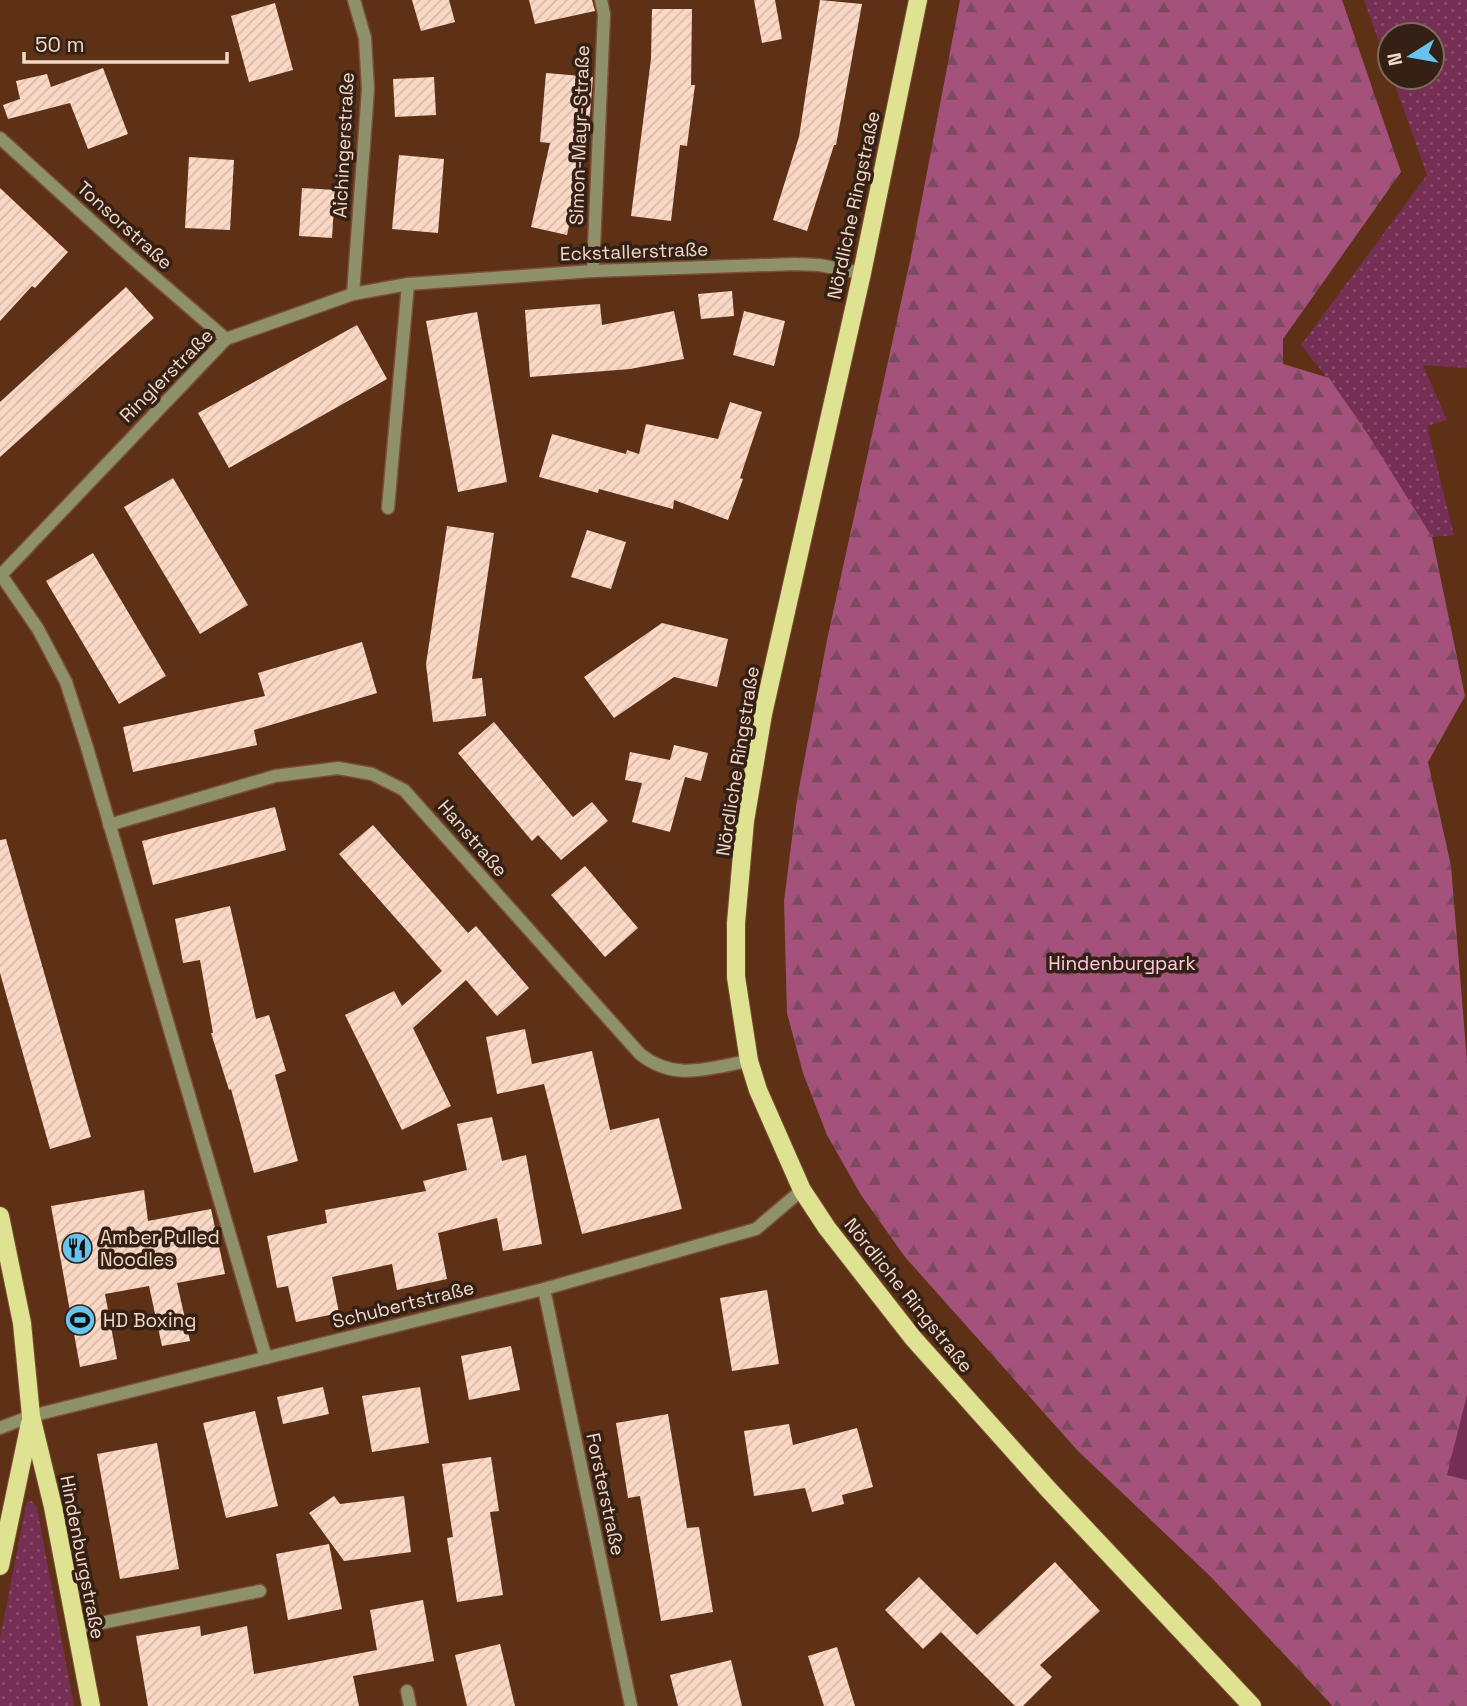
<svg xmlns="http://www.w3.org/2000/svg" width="1467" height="1706" font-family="'Space Grotesk',sans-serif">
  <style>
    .grass { fill: url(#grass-dots) }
    .forest { fill: url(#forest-firs) }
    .garden { fill: #752e54 }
    .building { fill: url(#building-hatch) }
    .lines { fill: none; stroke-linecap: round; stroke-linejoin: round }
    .minor-casing { stroke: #794f36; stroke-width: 15 }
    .major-casing { stroke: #794f36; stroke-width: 20 }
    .minor { stroke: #8f916b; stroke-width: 12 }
    .major { stroke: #dfe291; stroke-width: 18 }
    .labels { text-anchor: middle; stroke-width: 7; stroke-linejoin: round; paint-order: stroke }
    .street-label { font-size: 19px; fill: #f4d8c8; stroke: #342014 }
    .park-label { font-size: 19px; fill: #fecee3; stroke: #342014 }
    .poi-label { font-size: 19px; fill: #f4d8c8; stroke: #342014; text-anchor: start }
  </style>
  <defs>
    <pattern id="grass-dots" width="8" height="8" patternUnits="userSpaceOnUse" patternTransform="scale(1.75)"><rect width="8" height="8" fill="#752e54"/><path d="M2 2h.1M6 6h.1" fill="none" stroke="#894c6b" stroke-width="1.8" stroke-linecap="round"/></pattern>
    <pattern id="forest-firs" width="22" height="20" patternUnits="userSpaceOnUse" patternTransform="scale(1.75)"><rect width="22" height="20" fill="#a4517b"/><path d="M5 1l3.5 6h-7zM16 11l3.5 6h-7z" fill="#7b4a5f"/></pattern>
    <pattern id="building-hatch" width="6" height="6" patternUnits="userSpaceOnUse" patternTransform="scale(1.75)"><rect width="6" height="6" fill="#fad8c5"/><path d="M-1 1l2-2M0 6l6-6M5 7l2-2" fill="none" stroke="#d7baaa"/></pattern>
  </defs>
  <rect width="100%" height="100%" fill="#5e3116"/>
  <!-- grass -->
  <g class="grass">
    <path d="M1364,0h103v368l-44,-3 24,55 -20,6 27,109 -22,2c-41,-66 -81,-132 -131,-192l126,-170 -35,-98h40v-42h-42v37z"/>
    <polygon points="32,1501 37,1508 74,1706 0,1706 0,1638 26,1506 27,1502"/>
  </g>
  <!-- forest -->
  <polygon class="forest" points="960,0 1342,0 1401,172 1283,339 1283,364 1329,378 1367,433 1432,537 1465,696 1428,762 1451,866 1467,1061 1467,1706 1332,1706 1330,1703 1210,1576 1078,1451 905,1257 861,1195 827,1135 803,1073 787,1013 784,901 797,799 827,640 910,261"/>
  <!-- garden -->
  <polygon class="garden" points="1467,1395 1467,1480 1447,1475"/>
  <!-- building -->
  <g class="building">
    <polygon points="412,0 449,0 455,22 421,31"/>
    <polygon points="529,0 592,0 595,11 535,24"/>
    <polygon points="754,0 775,0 782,39 762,43"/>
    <polygon points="820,0 862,4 836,145 834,145 807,231 773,220 799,137"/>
    <polygon points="275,3 293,70 249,82 231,16"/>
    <polygon points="652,9 692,9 691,85 695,85 687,146 680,145 671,221 631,216 651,59"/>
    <polygon points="103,68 128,134 88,149 70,103 8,119 3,105 20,99 16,81 47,74 51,87"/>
    <polygon points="546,73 593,77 588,137 567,235 531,227 550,143 540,142"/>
    <polygon points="434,77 436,115 395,117 393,79"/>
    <polygon points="399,155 444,159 438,233 392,229"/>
    <polygon points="189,157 234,160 230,230 185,228"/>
    <polygon points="0,188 68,252 35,288 32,286 0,321"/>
    <polygon points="302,188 335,190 332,238 299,236"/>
    <polygon points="126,287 154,318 0,457 0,402"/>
    <polygon points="732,291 734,316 701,319 698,294"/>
    <polygon points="600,304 602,325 674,311 684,359 630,369 530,377 525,310"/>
    <polygon points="744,311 785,321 774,366 733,355"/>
    <polygon points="477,312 507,482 458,492 426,321"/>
    <polygon points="357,325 387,379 229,468 198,413"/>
    <polygon points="730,402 762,412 740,478 743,479 728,520 674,500 673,509 599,489 598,493 539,477 552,434 626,454 627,450 639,454 646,424 718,439"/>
    <polygon points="173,478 248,605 200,634 124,507"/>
    <polygon points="447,526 494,533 472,679 482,678 486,716 433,722 426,664"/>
    <polygon points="587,530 626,542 611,589 571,577"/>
    <polygon points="93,553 166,676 119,704 46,581"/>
    <polygon points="662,623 728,639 717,687 674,677 614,718 584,677"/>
    <polygon points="362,642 377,693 254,730 257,745 133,772 123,727 265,696 258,673"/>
    <polygon points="494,722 573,817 592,802 608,821 561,860 538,835 532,841 458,753"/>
    <polygon points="674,745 708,753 701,781 685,777 670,832 632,822 642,783 625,780 630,752 670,760"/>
    <polygon points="275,807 286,850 153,885 142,841"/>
    <polygon points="373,825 468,933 476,926 529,988 497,1016 466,980 413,1028 451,1106 402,1130 345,1015 394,991 402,1006 442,971 339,854"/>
    <polygon points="6,839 91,1137 50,1149 0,973 0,840"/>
    <polygon points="585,866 638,928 605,957 551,895"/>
    <polygon points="230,906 256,1019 269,1015 286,1071 275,1075 298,1161 254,1173 231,1089 229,1090 211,1033 213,1033 200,960 183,963 175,919"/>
    <polygon points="525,1029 532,1064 592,1051 610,1130 659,1118 682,1209 582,1234 544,1084 497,1094 486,1037"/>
    <polygon points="492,1117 502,1161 526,1155 542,1244 503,1251 497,1218 438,1233 447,1279 397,1290 392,1264 332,1277 339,1313 296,1322 288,1286 277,1288 267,1236 327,1223 325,1210 426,1191 423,1181 467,1170 457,1124"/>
    <polygon points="144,1190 148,1221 211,1209 225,1274 177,1283 190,1341 162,1346 149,1286 105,1294 117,1359 80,1367 51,1206"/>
    <polygon points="767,1290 779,1364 732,1371 720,1298"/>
    <polygon points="511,1346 520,1390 469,1400 461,1356"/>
    <polygon points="323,1387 329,1414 283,1424 277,1397"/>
    <polygon points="420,1387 429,1443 372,1452 362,1396"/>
    <polygon points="255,1411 278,1506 226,1518 203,1423"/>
    <polygon points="668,1414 687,1528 699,1527 713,1612 661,1621 640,1496 628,1498 616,1423"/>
    <polygon points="789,1424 793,1445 857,1428 873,1487 842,1495 844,1504 812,1512 805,1488 754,1496 744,1431"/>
    <polygon points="157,1443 179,1569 120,1579 97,1454"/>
    <polygon points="491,1457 499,1511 490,1512 503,1595 457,1602 447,1538 453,1537 442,1464"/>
    <polygon points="334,1496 340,1504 404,1496 411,1552 344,1561 309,1513"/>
    <polygon points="329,1544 342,1609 288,1620 276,1554"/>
    <polygon points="1055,1562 1100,1611 1040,1665 1052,1677 1023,1706 1015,1706 941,1632 923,1649 885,1610 919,1577 977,1635"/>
    <polygon points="423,1600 434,1661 353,1676 359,1706 148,1706 136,1636 200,1626 201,1636 247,1626 254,1674 377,1650 370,1610"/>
    <polygon points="500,1644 515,1706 467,1706 455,1655"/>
    <polygon points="837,1647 855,1706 824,1706 808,1656"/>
    <polygon points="731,1660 742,1706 678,1706 670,1675"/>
  </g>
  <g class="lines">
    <!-- minor casing -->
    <g class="minor-casing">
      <g id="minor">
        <polyline points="0,138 129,255 226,339"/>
        <polyline points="593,271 604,14 601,0"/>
        <polyline points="353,294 368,89 365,38 354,0"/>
        <polyline points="388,508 408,284"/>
        <polyline points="1,575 38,629 66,682 86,744 266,1358"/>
        <polyline points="0,576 226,339 353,294 408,284 593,271 795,264 819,265 862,273"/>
        <path d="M109,825l166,-49 63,-8 34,6 32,16 236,264c35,28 68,14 109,7"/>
        <polyline points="544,1289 631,1706"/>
        <polyline points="0,1428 31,1416 544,1289 756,1229 802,1190"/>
        <polyline points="76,1628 260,1591"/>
        <polyline points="407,1691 410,1706"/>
      </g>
    </g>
    <!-- major casing -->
    <g class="major-casing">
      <g id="major">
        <polyline points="918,0 862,273 763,714 745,821 736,923 736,977 749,1061 758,1090 802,1190 827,1228 913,1338 1048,1489 1252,1706"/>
        <polyline points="0,1216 22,1323 31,1416 53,1507 91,1706"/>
        <polyline points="0,1566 30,1423"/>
      </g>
    </g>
    <!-- minor -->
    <use href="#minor" class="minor"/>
    <!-- major -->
    <use href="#major" class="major"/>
  </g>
  <!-- icons -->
  <defs>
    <g id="restaurant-disc" transform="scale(1.575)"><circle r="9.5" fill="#66c4ef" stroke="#342014"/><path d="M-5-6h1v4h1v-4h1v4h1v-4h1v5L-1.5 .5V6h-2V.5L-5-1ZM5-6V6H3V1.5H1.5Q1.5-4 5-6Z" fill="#111"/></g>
    <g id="stadium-disc" transform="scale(1.575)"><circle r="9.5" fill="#66c4ef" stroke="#342014"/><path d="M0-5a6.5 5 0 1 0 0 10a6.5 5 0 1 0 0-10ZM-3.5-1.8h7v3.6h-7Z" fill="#111"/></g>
  </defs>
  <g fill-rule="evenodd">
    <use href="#restaurant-disc" x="77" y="1248"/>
    <use href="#stadium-disc" x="80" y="1320"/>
  </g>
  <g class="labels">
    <!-- street labels -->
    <g class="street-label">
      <text transform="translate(579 135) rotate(-88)" y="7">Simon-Mayr-Straße</text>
      <text transform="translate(343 145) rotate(-87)" y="7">Aichingerstraße</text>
      <text transform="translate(853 205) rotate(-78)" y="7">Nördliche Ringstraße</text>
      <text transform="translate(125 225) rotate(42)" y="7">Tonsorstraße</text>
      <text transform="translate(634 251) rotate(-2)" y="7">Eckstallerstraße</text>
      <text transform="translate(166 375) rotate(-45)" y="7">Ringlerstraße</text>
      <text transform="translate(737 761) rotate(-81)" y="7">Nördliche Ringstraße</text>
      <text transform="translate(473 838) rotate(49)" y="7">Hanstraße</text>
      <text transform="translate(909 1295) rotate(51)" y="7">Nördliche Ringstraße</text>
      <text transform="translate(403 1304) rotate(-14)" y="7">Schubertstraße</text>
      <text transform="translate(606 1494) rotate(78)" y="7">Forsterstraße</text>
      <text transform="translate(83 1557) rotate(79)" y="7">Hindenburgstraße</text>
    </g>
    <!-- park labels -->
    <g class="park-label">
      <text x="1122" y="970">Hindenburgpark</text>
    </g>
    <!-- poi labels -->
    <g class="poi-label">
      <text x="100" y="1244">Amber Pulled<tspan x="100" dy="22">Noodles</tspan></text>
      <text x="103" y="1327">HD Boxing</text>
    </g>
  </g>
  <!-- north arrow -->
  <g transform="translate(1411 56) rotate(259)"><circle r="33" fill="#342014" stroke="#816a5c" stroke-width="2"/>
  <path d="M0-5L12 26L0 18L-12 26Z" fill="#66c4ef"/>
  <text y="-10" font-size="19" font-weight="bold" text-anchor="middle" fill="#f4d8c8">N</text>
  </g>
  <!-- scale -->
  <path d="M24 52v10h203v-10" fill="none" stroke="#f4d8c8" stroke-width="3.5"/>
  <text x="35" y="52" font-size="21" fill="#f4d8c8" stroke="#342014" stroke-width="5" paint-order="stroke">50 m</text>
</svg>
